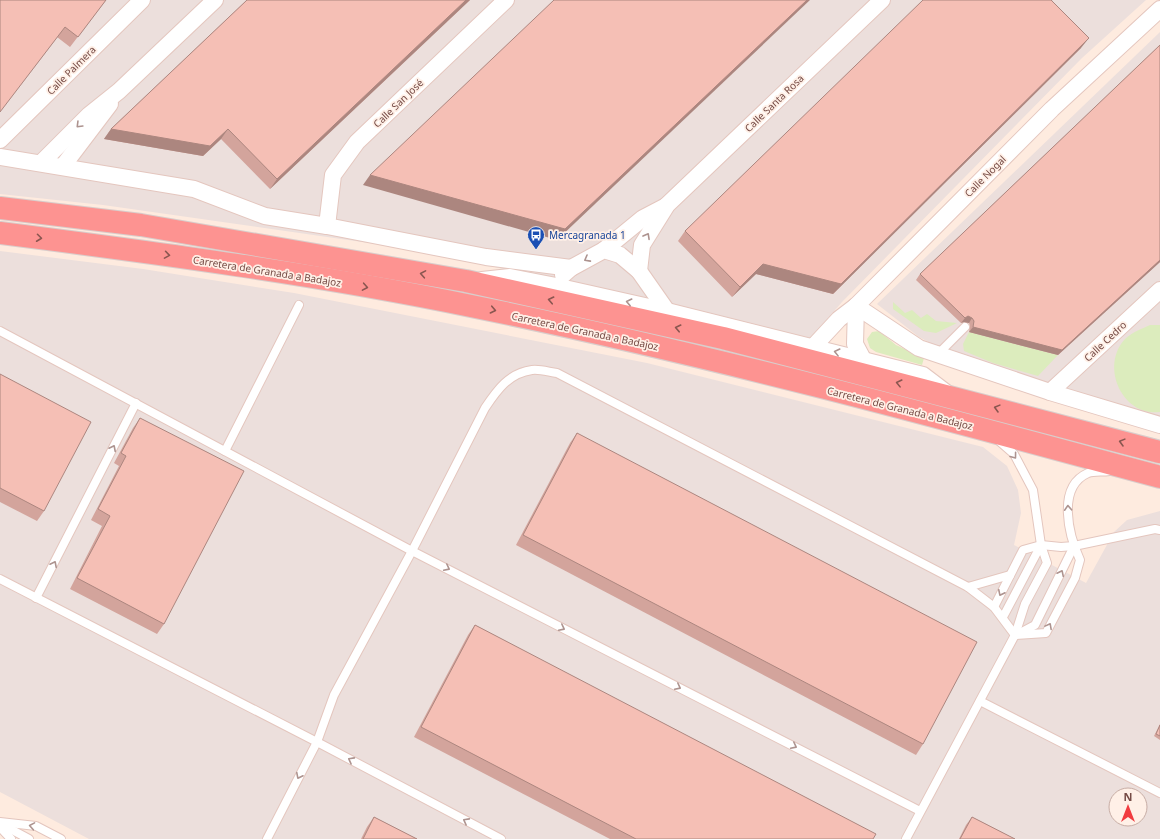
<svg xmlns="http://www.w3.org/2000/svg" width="1160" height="839" font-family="'Noto Sans',sans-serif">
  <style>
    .industrial { fill: #ecdfdc; fill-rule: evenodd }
    .green { fill: #dcecbd }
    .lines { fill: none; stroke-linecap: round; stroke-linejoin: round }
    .lane-casing { stroke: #e4c6be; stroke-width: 10 }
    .street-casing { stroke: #e4c6be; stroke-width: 18 }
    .highway-casing { stroke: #d9cdcb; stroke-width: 24 }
    .lane { stroke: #fff; stroke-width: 8 }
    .street { stroke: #fff; stroke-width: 16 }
    .highway { stroke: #fd9391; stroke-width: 22 }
    .wall { fill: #d3a49c }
    .shaded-wall { fill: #ac867f }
    .building { fill: #f5bfb5; stroke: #ac867f }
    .oneway { stroke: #ad938f }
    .oneway2 { stroke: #8a5650 }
    .labels { text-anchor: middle; stroke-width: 3.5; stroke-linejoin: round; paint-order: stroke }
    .street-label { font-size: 10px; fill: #764b45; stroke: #fff0e7 }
    .transit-label { font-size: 10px; fill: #164399; stroke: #fff0e7; text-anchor: start }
  </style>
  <rect width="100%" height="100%" fill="#feebdf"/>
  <!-- industrial -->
  <g class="industrial">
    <polygon points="0,0 1146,0 1082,58 842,302 811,338 418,250 103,205 0,194"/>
    <polygon points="1160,32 1160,419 961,359 919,337 877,304"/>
    <path d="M0,251l143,18 151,24 353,70 336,84 24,19 11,24 3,23 -7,32 72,38 28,-51 13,-12 33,-9v328h-1071l-89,-47zM1116,795h24v24h-24z"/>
  </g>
  <!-- green -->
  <g class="green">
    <polygon points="893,302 905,313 912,310 921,318 927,314 936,321 957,323 936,333 924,331 893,309"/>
    <path d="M1150,325h10v87c-38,5 -61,-47 -34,-74 7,-6 15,-9 24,-13z"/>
    <polygon points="879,331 896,345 924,358 922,365 876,352 870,348 867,339 872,332"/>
    <polygon points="969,332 1058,355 1038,376 993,363 964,351 963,344"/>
  </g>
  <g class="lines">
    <!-- lane casing -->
    <g class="lane-casing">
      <g id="lane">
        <polyline points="0,331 412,551 920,811"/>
        <polyline points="938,354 965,327"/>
        <polyline points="225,451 299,305"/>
        <polyline points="0,579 317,742 501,839"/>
        <polyline points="968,587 1010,575"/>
        <polyline points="36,598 136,403"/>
        <polyline points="994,607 1023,550 1041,545 1061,547 1074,546 1155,529 1160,530"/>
        <polyline points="1003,617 1041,545"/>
        <polyline points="1018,634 1035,625 1074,546"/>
        <path d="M1015,635l31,-2 29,-55 5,-18c-11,-24 -24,-73 8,-87 5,-2 15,-1 21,-2"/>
        <polyline points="980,701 1160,793"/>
        <polyline points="0,822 36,826 61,839"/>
        <polyline points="1,824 29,839"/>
        <polyline points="0,827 11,839"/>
        <path d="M267,839l50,-97 17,-47 78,-144 73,-143c12,-18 24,-35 47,-38 8,-1 17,2 25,3l411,214 26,20 21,28"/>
        <polyline points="906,839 1015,635 1025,604 1047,563 1041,545 1033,490 1014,454 998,440"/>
      </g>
    </g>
    <!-- street casing -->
    <g class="street-casing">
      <g id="street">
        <polyline points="0,140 142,0"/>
        <polyline points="0,157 194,189 265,216 327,226 486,257 571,268"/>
        <polyline points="41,163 89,115 119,91 215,0"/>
        <polyline points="63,166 110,104"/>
        <polyline points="327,226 333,175 357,142 506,0"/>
        <polyline points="604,250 643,218 666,206"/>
        <polyline points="639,271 642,245 667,205 882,0"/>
        <polyline points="563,275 571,268 604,250 620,255 639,271 667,311"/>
        <polyline points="482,280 510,277 551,285 667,311 923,375 948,394"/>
        <polyline points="856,306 919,348 1050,392 1160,425"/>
        <polyline points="856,306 855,344 863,359"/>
        <polyline points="813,347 839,319 856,306 1052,109 1160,9"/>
        <polyline points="1050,392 1160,290"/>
      </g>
    </g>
    <!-- highway casing -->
    <g class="highway-casing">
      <g id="highway">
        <polyline points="0,208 141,225 466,281 723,338 1160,452"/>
        <path d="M0,233c157,20 316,41 471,73 232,47 461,109 689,171"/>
      </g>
    </g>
    <!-- lane -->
    <use href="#lane" class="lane"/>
    <!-- street -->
    <use href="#street" class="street"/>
    <!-- highway -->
    <use href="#highway" class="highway"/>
  </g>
  <!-- wall -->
  <g class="wall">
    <polygon points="0,0 106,0 70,47 57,37"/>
    <polygon points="247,0 470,0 270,189 221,139 203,156 104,139 111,129"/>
    <polygon points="1053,0 1052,1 1081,48 833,294 756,274 732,297 678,241 685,231"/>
    <polygon points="1160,45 1160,262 1058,355 969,332 970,326 969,323 964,322 961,323 916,280 920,274"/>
    <polygon points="0,374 44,511 37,521 0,502"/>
    <polygon points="140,418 164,624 157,634 70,589 102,526 91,520 119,466 114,463 133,428"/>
    <polygon points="577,433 923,744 916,755 516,545 570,443"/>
    <polygon points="475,625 873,839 610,839 414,737 468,635"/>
    <polygon points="1160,724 1160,740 1154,736"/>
    <polygon points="374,817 417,839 361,839 367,827"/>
    <polygon points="972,817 1015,839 959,839 966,825"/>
  </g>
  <!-- shaded-wall -->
  <g class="shaded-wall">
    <polygon points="466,0 470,0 270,189 277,179"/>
    <polygon points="807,0 810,0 557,240 363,185 370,175"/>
    <polygon points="65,27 57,37 0,112"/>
    <polygon points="1089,38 1081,48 833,294 756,274 732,297 740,287 763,264"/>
    <polygon points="111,129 228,129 221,139 203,156 104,139"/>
    <polygon points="1160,260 1160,262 1058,355 969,332 973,327"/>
    <polygon points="968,316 972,318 969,323 964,322 961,323 965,318"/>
  </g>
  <!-- building -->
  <g class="building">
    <polygon points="0,0 106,0 78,37 65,27 0,112"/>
    <polygon points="247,0 466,0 277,179 228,129 210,146 111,129"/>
    <polygon points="554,0 807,0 565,229 370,175"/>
    <polygon points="923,0 1051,0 1089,38 841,284 763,264 740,287 685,231"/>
    <polygon points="1160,45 1160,260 1062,350 973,327 974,321 972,318 968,316 965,318 920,274"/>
    <polygon points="0,374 91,422 44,511 0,488"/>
    <polygon points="140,418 244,471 164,624 77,578 110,516 98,509 126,456 121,453"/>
    <polygon points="577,433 977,642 923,744 523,535"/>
    <polygon points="475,625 876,834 873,839 636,839 421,727"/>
    <polygon points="1160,725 1160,736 1156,734"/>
    <polygon points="374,817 417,839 363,839"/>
    <polygon points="972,817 1015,839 960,839"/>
  </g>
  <!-- one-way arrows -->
  <defs><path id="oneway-chevron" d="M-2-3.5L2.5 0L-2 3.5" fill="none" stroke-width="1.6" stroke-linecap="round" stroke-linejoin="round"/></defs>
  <g class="oneway">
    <use href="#oneway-chevron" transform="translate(79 125) rotate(135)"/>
    <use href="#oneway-chevron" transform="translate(647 236) rotate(-61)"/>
    <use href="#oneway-chevron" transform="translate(587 259) rotate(151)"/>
    <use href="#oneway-chevron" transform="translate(629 302) rotate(-167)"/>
    <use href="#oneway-chevron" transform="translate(837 352) rotate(-166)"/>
    <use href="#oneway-chevron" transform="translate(113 448) rotate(-63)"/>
    <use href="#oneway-chevron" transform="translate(1014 456) rotate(53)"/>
    <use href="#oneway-chevron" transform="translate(1068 508) rotate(-93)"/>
    <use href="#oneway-chevron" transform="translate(54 564) rotate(-63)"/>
    <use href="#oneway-chevron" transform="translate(447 568) rotate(27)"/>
    <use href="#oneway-chevron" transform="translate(1061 573) rotate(-64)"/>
    <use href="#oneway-chevron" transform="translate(1001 593) rotate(116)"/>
    <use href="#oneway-chevron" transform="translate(1049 626) rotate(-62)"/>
    <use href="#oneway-chevron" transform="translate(562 628) rotate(27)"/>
    <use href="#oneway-chevron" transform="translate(678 687) rotate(27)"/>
    <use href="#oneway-chevron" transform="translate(794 746) rotate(27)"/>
    <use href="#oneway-chevron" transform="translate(351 760) rotate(-152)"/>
    <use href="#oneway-chevron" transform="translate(299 776) rotate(117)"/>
    <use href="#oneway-chevron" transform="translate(466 821) rotate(-152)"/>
    <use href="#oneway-chevron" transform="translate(32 826) rotate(-170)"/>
  </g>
  <g class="oneway2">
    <use href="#oneway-chevron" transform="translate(39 238) rotate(7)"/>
    <use href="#oneway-chevron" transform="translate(167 255) rotate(9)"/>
    <use href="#oneway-chevron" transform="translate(423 274) rotate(-170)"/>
    <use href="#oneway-chevron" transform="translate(365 287) rotate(10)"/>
    <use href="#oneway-chevron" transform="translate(551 300) rotate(-168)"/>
    <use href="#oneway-chevron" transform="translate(493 310) rotate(12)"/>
    <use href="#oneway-chevron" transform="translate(678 328) rotate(-167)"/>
    <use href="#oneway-chevron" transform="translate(899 383) rotate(-166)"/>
    <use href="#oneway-chevron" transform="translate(997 408) rotate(-165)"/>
    <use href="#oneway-chevron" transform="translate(1122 442) rotate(-165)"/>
  </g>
  <!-- icons -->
  <defs>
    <g id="bus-pin" transform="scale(0.9)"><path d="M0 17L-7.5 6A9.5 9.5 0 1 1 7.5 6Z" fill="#1a4fb4" stroke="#fff0e7"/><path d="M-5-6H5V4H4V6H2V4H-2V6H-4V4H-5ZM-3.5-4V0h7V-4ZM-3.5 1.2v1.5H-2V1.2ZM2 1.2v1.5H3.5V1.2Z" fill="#fff"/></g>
  </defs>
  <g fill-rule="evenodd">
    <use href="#bus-pin" x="536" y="235"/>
  </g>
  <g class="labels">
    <!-- street labels -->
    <g class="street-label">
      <text transform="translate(71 70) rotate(-45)" y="4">Calle Palmera</text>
      <text transform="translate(398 103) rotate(-44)" y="4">Calle San José</text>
      <text transform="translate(774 103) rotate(-44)" y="4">Calle Santa Rosa</text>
      <text transform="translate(985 176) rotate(-45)" y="4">Calle Nogal</text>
      <text transform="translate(267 271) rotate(9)" y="4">Carretera de Granada a Badajoz</text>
      <text transform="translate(585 331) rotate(12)" y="4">Carretera de Granada a Badajoz</text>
      <text transform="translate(1105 341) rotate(-43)" y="4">Calle Cedro</text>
      <text transform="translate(900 408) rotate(14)" y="4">Carretera de Granada a Badajoz</text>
    </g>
    <!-- transit labels -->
    <g class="transit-label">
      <text x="549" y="239">Mercagranada 1</text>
    </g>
  </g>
  <!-- north arrow -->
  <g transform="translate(1128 807)"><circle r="19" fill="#fff0e7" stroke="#c8aea6"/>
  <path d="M0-3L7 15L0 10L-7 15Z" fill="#f13b3f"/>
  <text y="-6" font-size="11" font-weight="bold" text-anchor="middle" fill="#764b45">N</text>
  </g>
</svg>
